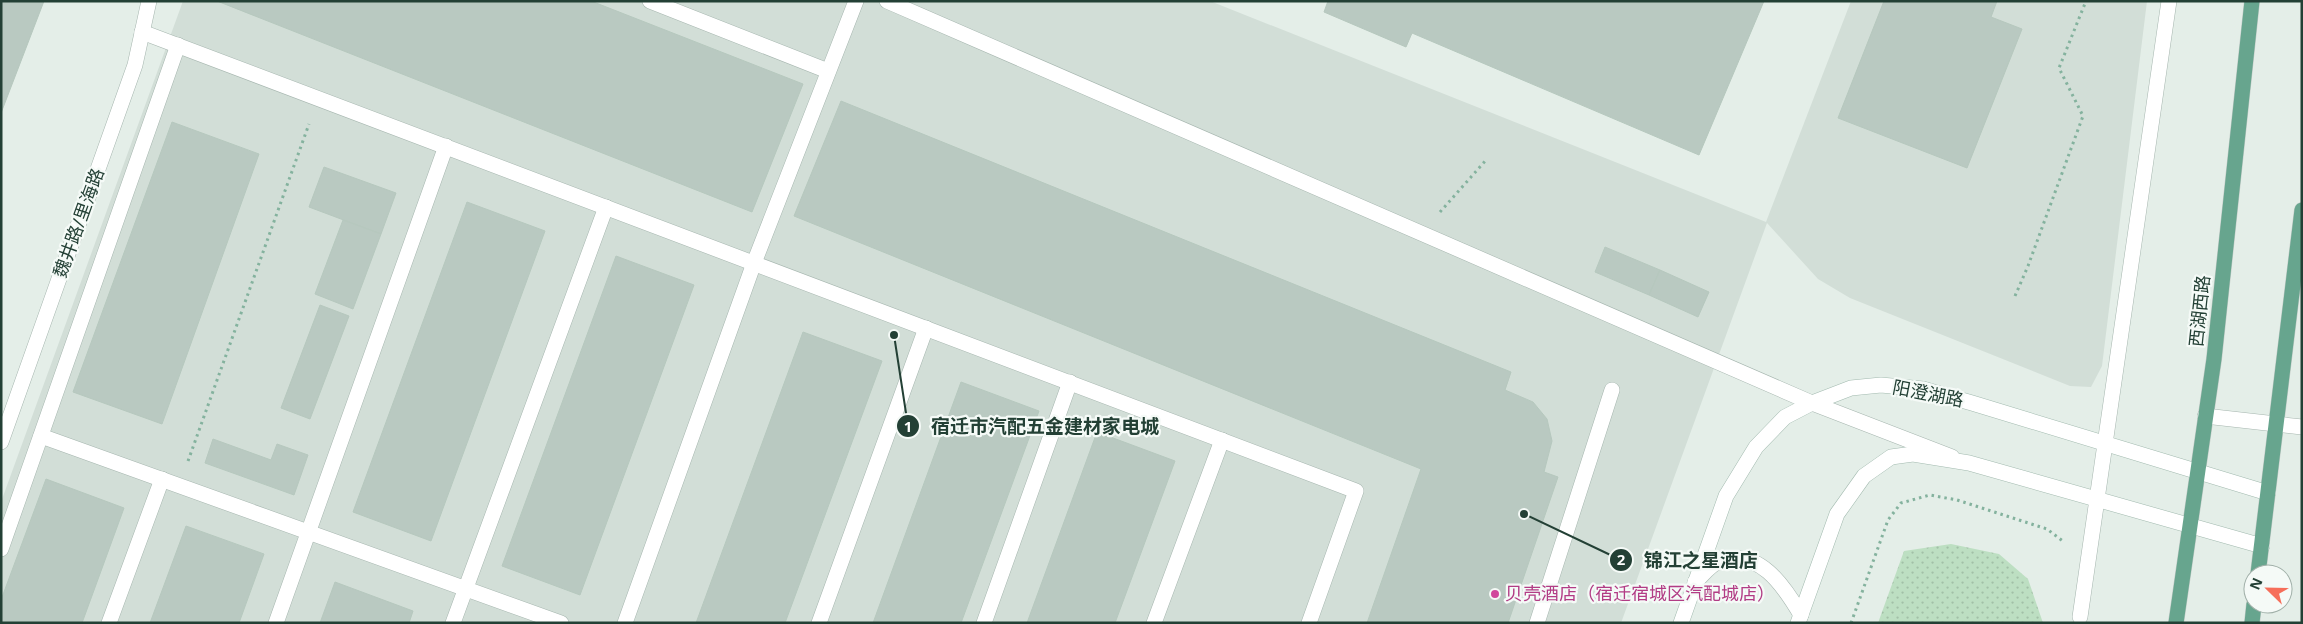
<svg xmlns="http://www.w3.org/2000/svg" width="2303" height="624" font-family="'Noto Sans','Noto Sans SC',sans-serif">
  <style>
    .built { fill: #d2ded7 }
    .grass { fill: url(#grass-dots) }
    .building { fill: #b9c9c1; stroke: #b6c8be }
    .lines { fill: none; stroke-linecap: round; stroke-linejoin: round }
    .service-casing { stroke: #a6b6af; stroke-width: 16 }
    .minor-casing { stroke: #a6b6af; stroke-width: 16 }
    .tertiary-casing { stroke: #a6b6af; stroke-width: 16 }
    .secondary-casing { stroke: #a2baaf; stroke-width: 16 }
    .primary-casing { stroke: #c1cac6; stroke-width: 16 }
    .path { stroke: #84b29e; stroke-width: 3; stroke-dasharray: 2.5 4; stroke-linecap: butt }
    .service { stroke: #fff; stroke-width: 15 }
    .minor { stroke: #fff; stroke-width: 15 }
    .tertiary { stroke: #fff; stroke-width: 15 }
    .secondary { stroke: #fff; stroke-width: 15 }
    .primary { stroke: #67a58e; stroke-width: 15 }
    .hotel-dot { fill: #d1479c; stroke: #f5faf7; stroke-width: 2 }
    .labels { text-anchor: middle; stroke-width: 4.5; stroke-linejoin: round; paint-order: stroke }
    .street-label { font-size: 18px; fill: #234035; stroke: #f5faf7 }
    .hotel-label { font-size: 18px; fill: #b23c85; stroke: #f5faf7; text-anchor: start }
    .leader { fill: none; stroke: #234035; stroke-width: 2 }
    .callout-dot { fill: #234035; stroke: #f5faf7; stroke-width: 2 }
    .mark-label { font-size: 15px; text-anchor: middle; font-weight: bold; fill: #fff }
    .callout-label { font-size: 19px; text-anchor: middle; font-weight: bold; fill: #234035; stroke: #f5faf7; stroke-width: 4.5; stroke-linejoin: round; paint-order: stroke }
  </style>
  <defs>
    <pattern id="grass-dots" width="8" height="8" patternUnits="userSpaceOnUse" patternTransform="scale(1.25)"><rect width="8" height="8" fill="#bddfc2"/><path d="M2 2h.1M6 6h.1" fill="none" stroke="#a2c0a7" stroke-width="1.8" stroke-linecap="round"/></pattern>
  </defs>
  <rect width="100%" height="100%" fill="#e4eee8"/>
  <!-- built -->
  <polygon class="built" points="183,1 1210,1 1766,222 1851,1 2147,1 2102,366 2091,387 2070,386 1850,298 1818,279 1767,223 1621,623 1,623 1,502"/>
  <!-- grass -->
  <polygon class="grass" points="1951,544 1999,554 2028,579 2043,623 1878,623 1904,551"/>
  <!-- building -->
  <g class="building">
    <polygon points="1,1 44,1 1,113"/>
    <polygon points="217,1 591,1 803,84 752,212"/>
    <polygon points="1328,1 1764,1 1699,155 1412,33 1406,47 1324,12"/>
    <polygon points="1884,1 1997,1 1991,17 2022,29 1967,168 1838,118"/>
    <polygon points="841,101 1511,372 1505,390 1533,402 1547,419 1552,441 1544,472 1558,477 1508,623 1367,623 1421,469 794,216"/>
    <polygon points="172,122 259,154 162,424 73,392"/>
    <polygon points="324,167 396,193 381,234 309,207"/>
    <polygon points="467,202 545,231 431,541 353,512"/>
    <polygon points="343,220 381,234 353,309 315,294"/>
    <polygon points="1605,247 1660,270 1649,295 1595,272"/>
    <polygon points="616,256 694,285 580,595 502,566"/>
    <polygon points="1660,270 1709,292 1698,317 1649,295"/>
    <polygon points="320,305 349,316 310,419 281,408"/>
    <polygon points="803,332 882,361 785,623 696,623"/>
    <polygon points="961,382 1039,411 961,623 873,623"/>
    <polygon points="1097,432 1175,461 1115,623 1027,623"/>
    <polygon points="213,439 271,460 277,444 308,455 294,495 205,463"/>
    <polygon points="46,479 124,508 82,623 1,623 1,600"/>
    <polygon points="186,526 264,554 239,623 150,623"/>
    <polygon points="335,582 413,611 409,623 320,623"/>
  </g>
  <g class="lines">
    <!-- service casing -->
    <g class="service-casing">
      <g id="service">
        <polyline points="142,32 1356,491 1309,623"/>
        <polyline points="2205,416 2302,427"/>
        <polyline points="41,436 561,623"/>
        <polyline points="1,549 178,45"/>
        <path d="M1695,582c7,-6 15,-17 23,-20 40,-16 66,24 83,53"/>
        <polyline points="2080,617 2169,1"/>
        <polyline points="109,623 162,479"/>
        <polyline points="276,623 446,146"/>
        <polyline points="453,623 606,207"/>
        <polyline points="819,623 926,328"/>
        <polyline points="984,623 1070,382"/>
        <polyline points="1154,623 1222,440"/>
        <polyline points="1537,623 1612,390"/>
      </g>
    </g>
    <!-- minor casing -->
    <g class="minor-casing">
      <g id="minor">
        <polyline points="650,1 828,71"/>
        <polyline points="887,1 1812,403 1952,457"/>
        <polyline points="625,623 754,263 856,1"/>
      </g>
    </g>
    <!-- tertiary casing -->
    <g class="tertiary-casing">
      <polyline id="tertiary" points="1,442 135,65 149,1"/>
    </g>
    <!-- secondary casing -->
    <g class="secondary-casing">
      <g id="secondary">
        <polyline points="1681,623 1726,496 1756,447 1785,417 1812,403 1851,388 1881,385 1923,389 1972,403 2268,493"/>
        <polyline points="1798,623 1837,514 1864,476 1891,457 1913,454 1969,463 2262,546"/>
      </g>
    </g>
    <!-- primary casing -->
    <g class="primary-casing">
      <g id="primary">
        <polyline points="2258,574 2302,210"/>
        <polyline points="2176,623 2214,359 2252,1"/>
        <polyline points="2252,623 2254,604"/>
      </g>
    </g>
    <!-- path -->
    <g class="path">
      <polyline points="1440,212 1487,159"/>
      <polyline points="2015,296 2028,266 2083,116 2059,68 2086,1"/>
      <polyline points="188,461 309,124"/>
      <polyline points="1851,623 1888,520 1901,503 1930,495 1957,500 2047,529 2064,542"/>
    </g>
    <!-- service -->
    <use href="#service" class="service"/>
    <!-- minor -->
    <use href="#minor" class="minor"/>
    <!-- tertiary -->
    <use href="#tertiary" class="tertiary"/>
    <!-- secondary -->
    <use href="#secondary" class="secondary"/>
    <!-- primary -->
    <use href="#primary" class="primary"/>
  </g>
  <!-- markers -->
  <circle class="hotel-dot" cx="1495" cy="594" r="5"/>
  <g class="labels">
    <!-- street labels -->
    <g class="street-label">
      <text transform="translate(79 223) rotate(-70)" y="6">魏井路/里海路</text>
      <text transform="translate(2200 311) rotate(-84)" y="6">西湖西路</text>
      <text transform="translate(1928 394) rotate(11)" y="6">阳澄湖路</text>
    </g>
    <!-- hotel labels -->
    <g class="hotel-label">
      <text x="1505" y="600">贝壳酒店（宿迁宿城区汽配城店）</text>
    </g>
  </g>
  <!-- callouts -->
  <path class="leader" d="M894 335L908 426M1524 514L1621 560"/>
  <g class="callout-dot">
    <circle cx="894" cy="335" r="5"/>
    <circle cx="1524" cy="514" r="5"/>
    <circle cx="908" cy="426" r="12"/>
    <circle cx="1621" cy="560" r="12"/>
  </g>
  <g class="mark-label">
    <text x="908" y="432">1</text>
    <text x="1621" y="565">2</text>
  </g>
  <g class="callout-label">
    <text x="1045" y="433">宿迁市汽配五金建材家电城</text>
    <text x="1701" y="567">锦江之星酒店</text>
  </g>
  <!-- border -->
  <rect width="2303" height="624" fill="none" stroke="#234035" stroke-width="5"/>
  <!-- north arrow -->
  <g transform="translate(2268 589) rotate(293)"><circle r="24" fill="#f5faf7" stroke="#a1b0a9"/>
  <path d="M0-4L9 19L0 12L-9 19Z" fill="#f66e5a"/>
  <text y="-8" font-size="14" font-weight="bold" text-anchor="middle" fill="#234035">N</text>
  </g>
</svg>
